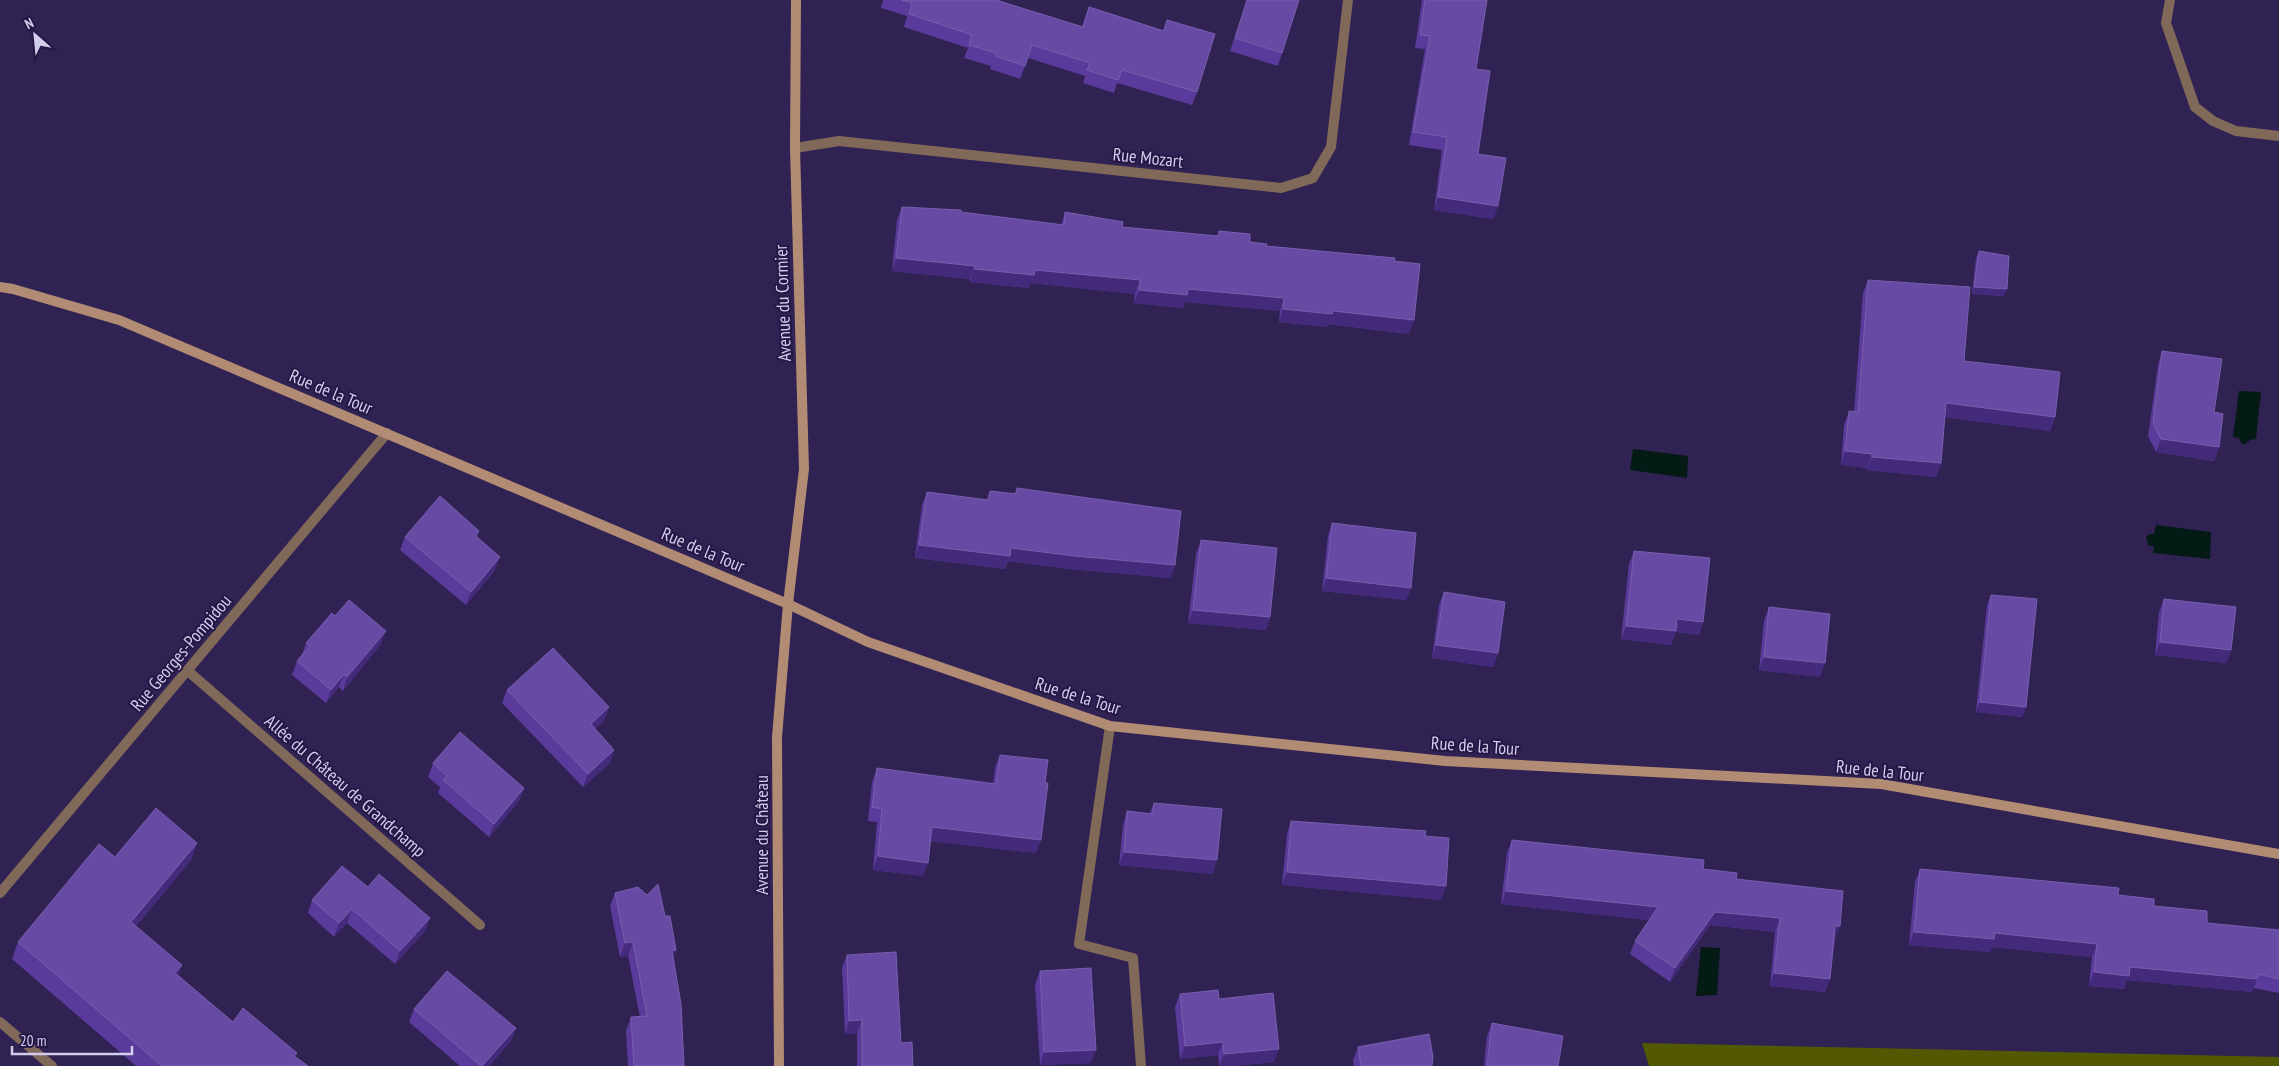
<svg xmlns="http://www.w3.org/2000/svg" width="2279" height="1066" font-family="'PT Sans Narrow',sans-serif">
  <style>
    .green { fill: #535903 }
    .water { fill: #041a14 }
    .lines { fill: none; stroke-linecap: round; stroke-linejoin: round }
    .street { stroke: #81695a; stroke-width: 10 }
    .secondary { stroke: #b18b73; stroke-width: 10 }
    .wall { fill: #5a3a9a }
    .shaded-wall { fill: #442a7a }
    .building { fill: #674aa3; stroke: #785eae }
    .labels { text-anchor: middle; stroke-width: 4; stroke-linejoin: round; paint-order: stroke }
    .street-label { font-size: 18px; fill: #d2cdec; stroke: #261747 }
  </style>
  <rect width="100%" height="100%" fill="#302252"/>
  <!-- green -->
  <polygon class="green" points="1642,1043 2279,1057 2279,1066 1649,1066"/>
  <!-- water -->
  <g class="water">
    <polygon points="2239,391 2261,392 2256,439 2250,440 2244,445 2241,443 2239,438 2233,437"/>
    <polygon points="1633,449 1688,456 1687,478 1630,470"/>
    <polygon points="2156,525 2211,532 2210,559 2153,553 2154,546 2149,546 2146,538 2149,534 2154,534"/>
    <polygon points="1701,947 1720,948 1717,995 1696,996"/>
  </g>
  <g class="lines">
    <!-- street -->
    <g class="street">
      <polyline points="2170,0 2166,23 2195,107 2213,121 2236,131 2279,136"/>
      <polyline points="795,148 839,141 1281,188 1313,178 1331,147 1348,0"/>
      <polyline points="188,671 480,925"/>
      <polyline points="1110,726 1079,944 1133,958 1141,1066"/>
      <polyline points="0,893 387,433"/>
      <polyline points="0,1022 52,1066"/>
    </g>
    <!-- secondary -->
    <g class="secondary">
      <polyline points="0,287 13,289 119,320 788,604 868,642 1110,726 1445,761 1881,784 2279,854"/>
      <polyline points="779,1066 777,737 788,604 804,469 795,148 796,0"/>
    </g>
  </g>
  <!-- wall -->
  <g class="wall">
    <polygon points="883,0 996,0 1082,27 1089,7 1163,31 1167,20 1197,92 1192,105 1117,83 1114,93 1083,83 1085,76 1028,58 1020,79 990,69 991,66 964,58 968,48 904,27 907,16 881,8"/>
    <polygon points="1247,0 1299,0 1278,66 1230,51"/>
    <polygon points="1422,0 1487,0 1476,69 1478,154 1498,206 1493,219 1434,210 1442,150 1409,145 1425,49 1415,48"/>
    <polygon points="902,207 961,212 1061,225 1065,212 1122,227 1217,236 1219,231 1250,242 1266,246 1394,261 1409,334 1328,324 1327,327 1279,322 1280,311 1185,302 1183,308 1134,303 1135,294 1031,283 1029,288 970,282 970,279 892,271 897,220"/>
    <polygon points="1979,251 2004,296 1972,294 1976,258"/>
    <polygon points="1868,280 1964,361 2055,417 2050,431 1945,417 1941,463 1936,477 1867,470 1867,468 1841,465 1844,425 1849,411 1854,412 1863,293"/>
    <polygon points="2162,351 2214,412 2219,447 2214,461 2156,452 2148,436 2158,365"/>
    <polygon points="1017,488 1171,578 1070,569 1008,561 1005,569 915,558 922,505 927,492 987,500 990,491 1014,494"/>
    <polygon points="1332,523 1411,588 1406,600 1322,591 1328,536"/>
    <polygon points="405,537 495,570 466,605 400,550"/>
    <polygon points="1201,540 1270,617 1266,630 1188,623 1196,554"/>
    <polygon points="1634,551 1703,622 1699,635 1676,632 1671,645 1621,639 1629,564"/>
    <polygon points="1444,592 1498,653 1493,667 1432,658 1439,605"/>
    <polygon points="1991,595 2026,707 2022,717 1976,712 1987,605"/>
    <polygon points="2164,599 2231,650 2226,663 2155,655 2159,612"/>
    <polygon points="1769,607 1820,677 1759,670 1764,621"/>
    <polygon points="335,616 381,644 343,691 339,687 326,703 292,675 297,661 301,657 306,643"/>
    <polygon points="507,690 609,707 604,721 595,729 614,750 610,763 583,787 502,703"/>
    <polygon points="1000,755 1036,853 930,841 923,876 873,870 877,822 868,821 872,782 877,768 993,784 995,768"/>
    <polygon points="433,763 524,788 519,801 489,837 438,793 440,787 428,777"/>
    <polygon points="1154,803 1213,874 1119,865 1123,825 1127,811 1150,813"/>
    <polygon points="1291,821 1425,836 1441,900 1282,885 1287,834"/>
    <polygon points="1512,840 1703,869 1736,879 1835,939 1830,979 1825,992 1770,986 1775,932 1710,925 1670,982 1630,954 1635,941 1650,920 1501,904 1507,853"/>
    <polygon points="197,843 191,860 136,926 178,975 233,1022 297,1053 295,1056 308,1066 136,1066 12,959 18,942 115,857"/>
    <polygon points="1920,869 2118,895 2207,923 2279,930 2279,993 2254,988 2252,992 2127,980 2124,989 2089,986 2092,957 1992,947 1990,952 1909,945 1915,882"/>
    <polygon points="368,887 430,918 425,931 395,964 347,923 334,937 308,913 312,900"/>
    <polygon points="615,893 665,916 676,950 673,958 684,1066 628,1066 626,1031 631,1017 640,1017 628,956 620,957 610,906"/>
    <polygon points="847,955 901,1043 913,1066 857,1066 857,1033 845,1034 842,968"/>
    <polygon points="1040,971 1091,1063 1040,1065 1035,985"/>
    <polygon points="1180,994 1219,999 1274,1062 1232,1066 1219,1066 1218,1055 1180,1059 1175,1007"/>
    <polygon points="414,1009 511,1041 489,1066 460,1066 409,1022"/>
    <polygon points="1492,1023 1558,1066 1484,1066 1487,1036"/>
    <polygon points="1358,1047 1432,1066 1354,1066 1353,1060"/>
  </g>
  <!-- shaded-wall -->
  <g class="shaded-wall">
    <polygon points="1438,197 1498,206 1493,219 1434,210"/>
    <polygon points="896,258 975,266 970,279 892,271"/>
    <polygon points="974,269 1035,270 1140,280 1135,294 1031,283 1029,288 970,282"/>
    <polygon points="1974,287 2007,289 2004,296 1972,294"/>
    <polygon points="1188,289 1284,298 1280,311 1185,302 1183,308 1134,303 1139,290"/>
    <polygon points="1283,309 1333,311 1414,320 1409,334 1328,324 1327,327 1279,322"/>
    <polygon points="1946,403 2055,417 2050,431 1941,417"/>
    <polygon points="2161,439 2219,447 2214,461 2156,452"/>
    <polygon points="1845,451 1872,454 1867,468 1841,465"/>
    <polygon points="1872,457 1941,463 1936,477 1867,470"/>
    <polygon points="919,545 1011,548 1175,565 1171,578 1070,569 1008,561 1005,569 915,558"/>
    <polygon points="500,557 495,570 466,605 471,592"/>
    <polygon points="1326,578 1411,588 1406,600 1322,591"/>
    <polygon points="1193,610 1270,617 1266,630 1188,623"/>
    <polygon points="1677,619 1703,622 1699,635 1676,632 1671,645 1621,639 1626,626"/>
    <polygon points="386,631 381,644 343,691 347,677"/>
    <polygon points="2160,642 2231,650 2226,663 2155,655"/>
    <polygon points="1436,645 1498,653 1493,667 1432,658"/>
    <polygon points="1764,657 1825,663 1820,677 1759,670"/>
    <polygon points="344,674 339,687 326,703 331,690"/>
    <polygon points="1980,702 2026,707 2022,717 1976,712"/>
    <polygon points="609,707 604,721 586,737 591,724"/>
    <polygon points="614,750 610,763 583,787 588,774"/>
    <polygon points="524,788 519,801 489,837 494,824"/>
    <polygon points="932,827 1041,840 1036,853 927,841"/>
    <polygon points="197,843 191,860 125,938 131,922"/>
    <polygon points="1124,852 1217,860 1213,874 1119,865"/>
    <polygon points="878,856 928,863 923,876 873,870"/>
    <polygon points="1287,872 1446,886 1441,900 1282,885"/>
    <polygon points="1506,891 1658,907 1654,921 1501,904"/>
    <polygon points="352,909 347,923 334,937 339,923"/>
    <polygon points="1715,912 1780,918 1775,932 1710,925 1670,982 1675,968"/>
    <polygon points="430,918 425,931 395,964 400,951"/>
    <polygon points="1835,926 1840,926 1835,939 1831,939"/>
    <polygon points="1914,932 1995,933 2097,944 2092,957 1992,947 1990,952 1909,945"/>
    <polygon points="633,942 628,956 620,957 625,943"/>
    <polygon points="676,950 671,963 672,951"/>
    <polygon points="182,965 176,982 175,973"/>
    <polygon points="2130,967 2257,979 2252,992 2127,980 2124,989 2089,986 2094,972"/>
    <polygon points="1774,973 1830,979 1825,992 1770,986"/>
    <polygon points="862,1020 857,1033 845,1034 849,1021"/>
    <polygon points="516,1028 511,1041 489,1066 482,1066"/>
    <polygon points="1223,1042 1218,1055 1180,1059 1185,1046"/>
    <polygon points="1279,1049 1274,1062 1232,1066 1219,1066 1224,1054"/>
    <polygon points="1096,1050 1091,1063 1040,1065 1044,1052"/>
  </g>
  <!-- building -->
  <g class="building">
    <polygon points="902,0 996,0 1083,27 1089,7 1164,31 1167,20 1215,34 1197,92 1122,70 1118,80 1087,70 1090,63 1032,45 1025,66 995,56 996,53 969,45 972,35 909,14 912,3"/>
    <polygon points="1247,0 1299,0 1282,53 1235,38"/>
    <polygon points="1425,0 1487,0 1476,69 1490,71 1478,154 1506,158 1498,206 1438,197 1447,137 1413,132 1430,36 1420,35"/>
    <polygon points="902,207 961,210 961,212 1064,225 1065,212 1123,222 1122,227 1218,236 1219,231 1250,234 1250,242 1267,244 1266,246 1395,258 1394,261 1420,264 1414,320 1333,311 1332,314 1283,309 1284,298 1188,289 1187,295 1139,290 1140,280 1035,270 1034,275 974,269 975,266 896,258"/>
    <polygon points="1979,251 2009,256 2007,289 1974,287"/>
    <polygon points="1868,280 1970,287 1964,361 2060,372 2055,417 1946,403 1941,463 1872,457 1872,454 1845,451 1849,411 1858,412"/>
    <polygon points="2162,351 2222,359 2214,412 2223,414 2219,447 2161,439 2153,423"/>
    <polygon points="1017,488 1181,511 1175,565 1074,556 1011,548 1010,556 919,545 927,492 988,500 990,491 1016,494"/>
    <polygon points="440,496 479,531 476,536 500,557 471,592 405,537"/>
    <polygon points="1332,523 1416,533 1411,588 1326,578"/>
    <polygon points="1201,540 1277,548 1270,617 1193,610"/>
    <polygon points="1634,551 1710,558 1703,622 1677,619 1676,631 1626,626"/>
    <polygon points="1444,592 1505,602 1498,653 1436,645"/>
    <polygon points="1991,595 2037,599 2026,707 1980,702"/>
    <polygon points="2164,599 2236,607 2231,650 2160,642"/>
    <polygon points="349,600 386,631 347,677 344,674 331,690 297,661 310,646 306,643 332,613 335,616"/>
    <polygon points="1769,607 1830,614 1825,663 1764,657"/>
    <polygon points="553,648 609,707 591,724 614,750 588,774 507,690"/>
    <polygon points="460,732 524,788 494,824 443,780 447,776 433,763"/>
    <polygon points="1000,755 1048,760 1045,783 1048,783 1041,840 932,827 928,863 878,856 882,809 872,807 877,768 996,784"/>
    <polygon points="1154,803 1222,809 1217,860 1124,852 1127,811 1152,814"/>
    <polygon points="156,808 197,843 131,922 182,965 175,973 233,1022 243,1008 297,1053 294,1056 308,1066 162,1066 18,942 99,844 115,857"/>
    <polygon points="1291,821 1426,831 1425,836 1449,838 1446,886 1287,872"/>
    <polygon points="1512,840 1704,860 1703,869 1737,873 1736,879 1843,891 1840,926 1835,926 1830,979 1774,973 1780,918 1715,912 1675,968 1635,941 1658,907 1506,891"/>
    <polygon points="342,866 368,887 379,874 430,918 400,951 352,909 339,923 312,900"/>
    <polygon points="1920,869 2119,888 2118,895 2154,899 2154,906 2207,911 2207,923 2279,930 2279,979 2258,974 2257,979 2130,967 2129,976 2094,972 2097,944 1995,933 1994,939 1914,932"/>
    <polygon points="658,884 665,916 670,916 676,950 672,951 681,1004 684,1066 634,1066 631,1017 647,1016 633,942 625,943 615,893 638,887 647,895"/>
    <polygon points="896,952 901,1043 912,1042 913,1066 862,1066 862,1020 849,1021 847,955"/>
    <polygon points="1091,968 1096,1050 1044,1052 1040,971"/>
    <polygon points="447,971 516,1028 482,1066 481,1066 414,1009"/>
    <polygon points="1218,990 1219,999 1273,993 1279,1049 1224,1054 1223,1042 1185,1046 1180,994"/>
    <polygon points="1492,1023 1563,1036 1558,1066 1487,1066"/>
    <polygon points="1429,1034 1433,1057 1432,1066 1361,1066 1358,1047"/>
  </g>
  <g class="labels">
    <!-- street labels -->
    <g class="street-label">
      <text transform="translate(1148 158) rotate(6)" y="6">Rue Mozart</text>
      <text transform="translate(783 303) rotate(-92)" y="6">Avenue du Cormier</text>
      <text transform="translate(331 392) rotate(23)" y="6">Rue de la Tour</text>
      <text transform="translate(703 550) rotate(23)" y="6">Rue de la Tour</text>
      <text transform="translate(181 653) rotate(-50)" y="6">Rue Georges-Pompidou</text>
      <text transform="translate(1078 696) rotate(17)" y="6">Rue de la Tour</text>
      <text transform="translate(1475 746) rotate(4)" y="6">Rue de la Tour</text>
      <text transform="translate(1880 771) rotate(6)" y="6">Rue de la Tour</text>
      <text transform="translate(345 786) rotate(41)" y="6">Allée du Château de Grandchamp</text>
      <text transform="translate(762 835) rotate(-90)" y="6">Avenue du Château</text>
    </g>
  </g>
  <!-- north arrow -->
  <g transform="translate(35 35) rotate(333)" stroke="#261747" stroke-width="4" paint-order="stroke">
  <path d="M0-4L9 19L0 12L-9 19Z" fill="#d2cdec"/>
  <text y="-8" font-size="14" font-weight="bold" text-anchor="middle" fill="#d2cdec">N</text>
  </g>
  <!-- scale -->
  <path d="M12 1046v8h120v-8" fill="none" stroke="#d2cdec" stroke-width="2.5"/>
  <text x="20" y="1046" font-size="15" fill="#d2cdec" stroke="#261747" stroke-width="4" paint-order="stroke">20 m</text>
</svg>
